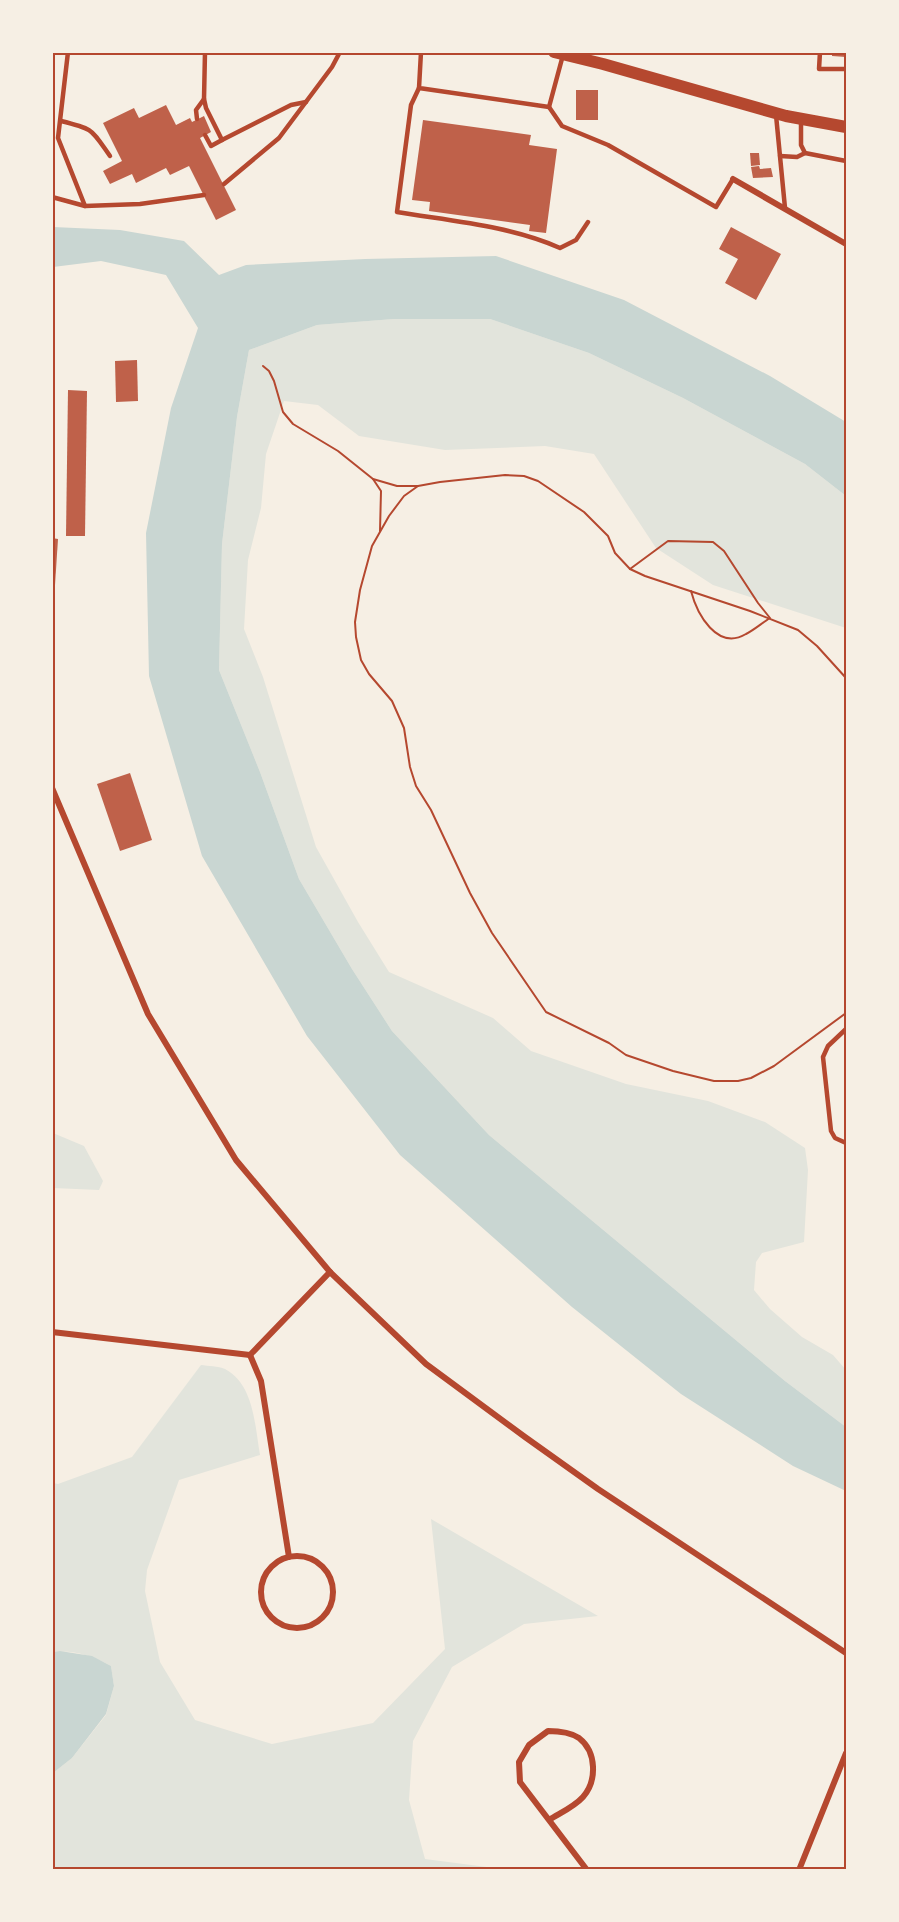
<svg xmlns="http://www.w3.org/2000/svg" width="899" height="1922" font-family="'Alegreya Sans',sans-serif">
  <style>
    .green { fill: #e2e4dc }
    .water { fill: #c9d6d2 }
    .building { fill: #bf614a }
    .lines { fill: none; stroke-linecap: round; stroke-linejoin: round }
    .path { stroke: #b5482f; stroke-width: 2 }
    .service { stroke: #b5482f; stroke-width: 4.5 }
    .minor { stroke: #b5482f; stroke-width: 6 }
    .secondary { stroke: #b5482f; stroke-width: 12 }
    .neatline { fill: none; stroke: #b5482f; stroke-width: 2 }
  </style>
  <rect width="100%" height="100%" fill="#f6efe4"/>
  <!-- green -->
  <g class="green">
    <polygon points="394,319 490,319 589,353 683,398 805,464 846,496 846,628 713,585 656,548 594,454 545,446 445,450 359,436 318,405 284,401 266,454 261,508 248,560 244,629 263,677 316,847 358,922 389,972 493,1018 531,1051 626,1084 708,1101 765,1122 805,1148 808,1170 804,1242 762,1253 756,1262 754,1290 770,1309 802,1337 833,1355 846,1370 846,1427 785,1381 489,1135 392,1031 352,969 299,879 260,772 219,670 222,544 237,417 249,350 317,325"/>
    <polygon points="53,1133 84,1146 103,1181 99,1190 53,1188"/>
    <path d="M201,1365c7,1 17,1 24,4 29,15 30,57 35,86l-81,25 -32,90 -2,21 15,71 35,58 77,24 101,-21 72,-74 -14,-130 167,97 -74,8 -72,43 -39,74 -4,59 16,59 77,10 -449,1v-97l19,-15 34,-43 8,-29 -3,-20c-19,-10 -36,-16 -58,-14v-169l5,1 74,-27z"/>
  </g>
  <!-- water -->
  <g class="water">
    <polygon points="53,227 120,230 184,241 219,275 246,265 365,259 496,256 624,300 770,376 846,422 846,496 805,464 683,398 589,353 490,319 394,319 317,325 249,350 237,417 222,544 219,670 260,772 299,879 352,969 392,1031 489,1135 785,1381 846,1427 846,1491 793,1466 681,1394 572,1307 400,1155 307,1036 202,856 149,676 146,533 171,408 198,328 166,275 101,261 53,267"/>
    <polygon points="60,1651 92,1656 111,1666 114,1686 106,1714 72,1758 53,1773 53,1652"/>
  </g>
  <!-- building -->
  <g class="building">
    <polygon points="832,52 846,52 846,57 832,56"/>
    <rect x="576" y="90" width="22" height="30"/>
    <polygon points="166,105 176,125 190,118 192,122 204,116 211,132 200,138 236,210 216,220 189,166 170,175 166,168 136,183 132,174 110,184 103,171 122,161 103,123 134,108 139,118"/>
    <polygon points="423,120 531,135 529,145 557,149 546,233 529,231 530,225 429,211 430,202 412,200"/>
    <polygon points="750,153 759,153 760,165 751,166"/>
    <polygon points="759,166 760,169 771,168 773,177 753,178 751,167"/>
    <polygon points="731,227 781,254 756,300 725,283 738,259 719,249"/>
    <polygon points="137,360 138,401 116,402 115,361"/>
    <polygon points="68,390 87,391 85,536 66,536"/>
    <polygon points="52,538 58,539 55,585 52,585"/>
    <polygon points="130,773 152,840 120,851 97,784"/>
  </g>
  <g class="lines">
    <!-- path -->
    <g class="path">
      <polyline points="263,366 269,371 274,381 283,412 293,424 338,451 373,479 397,486 418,486"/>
      <polyline points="373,479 381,491 380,531"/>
      <path d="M630,569l38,-28 45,1 11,9 34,52 12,15c-8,5 -16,12 -24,16 -29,17 -49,-20 -55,-43"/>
      <polyline points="846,678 817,646 798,630 750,611 645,576 630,569 615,553 608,536 584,512 538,481 524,476 505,475 440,482 418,486 404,496 389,516 372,546 360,590 355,622 356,637 361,660 369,674 392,701 404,728 410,767 416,786 431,810 470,893 492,933 546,1012 609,1043 626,1055 673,1071 714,1081 738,1081 751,1078 774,1066 846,1013"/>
    </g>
    <!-- service -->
    <g class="service">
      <polyline points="68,52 58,138 85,206"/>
      <polyline points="205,52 204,99 206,108 222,140 291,105 306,102"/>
      <polyline points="421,52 419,88 549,107 563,55"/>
      <polyline points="820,52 819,69 846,69"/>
      <path d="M419,88l-8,17 -14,107c54,9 114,14 163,36l16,-8 12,-18"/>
      <polyline points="549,107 562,126 608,145 716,207 733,179"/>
      <polyline points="776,115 785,208"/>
      <polyline points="197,119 196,110 204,99"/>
      <path d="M61,121c33,8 30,8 49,35"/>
      <polyline points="801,121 801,145 805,153 846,161"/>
      <polyline points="205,135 211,146 222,140"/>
      <polyline points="780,156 797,157 805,153"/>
      <polyline points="224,184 279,138 332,67 340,52"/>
      <polyline points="52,197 85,206 140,204 204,195"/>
      <polyline points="846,1029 828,1046 823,1057 831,1131 835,1138 846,1143"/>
    </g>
    <!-- minor -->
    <g class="minor">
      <polyline points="733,179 846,244"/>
      <polyline points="52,788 148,1014 236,1160 330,1272 426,1364 525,1437 598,1489 846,1653"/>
      <polyline points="52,1332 250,1355"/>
      <polyline points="250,1355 261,1381 289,1557"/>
      <polyline points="250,1355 330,1272"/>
      <circle cx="297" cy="1592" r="36"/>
      <path d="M549,1820c11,-7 25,-13 34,-23 14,-16 14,-45 -4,-59 -9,-6 -21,-7 -31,-7l-19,14 -10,17 1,20 67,88"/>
      <polyline points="799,1870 846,1753"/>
    </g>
    <!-- secondary -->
    <polyline class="secondary" points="554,52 603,64 786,116 846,127"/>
  </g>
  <!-- border -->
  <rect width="899" height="1922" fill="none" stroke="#f6efe4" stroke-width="108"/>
  <rect x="54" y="54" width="791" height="1814" class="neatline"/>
</svg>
